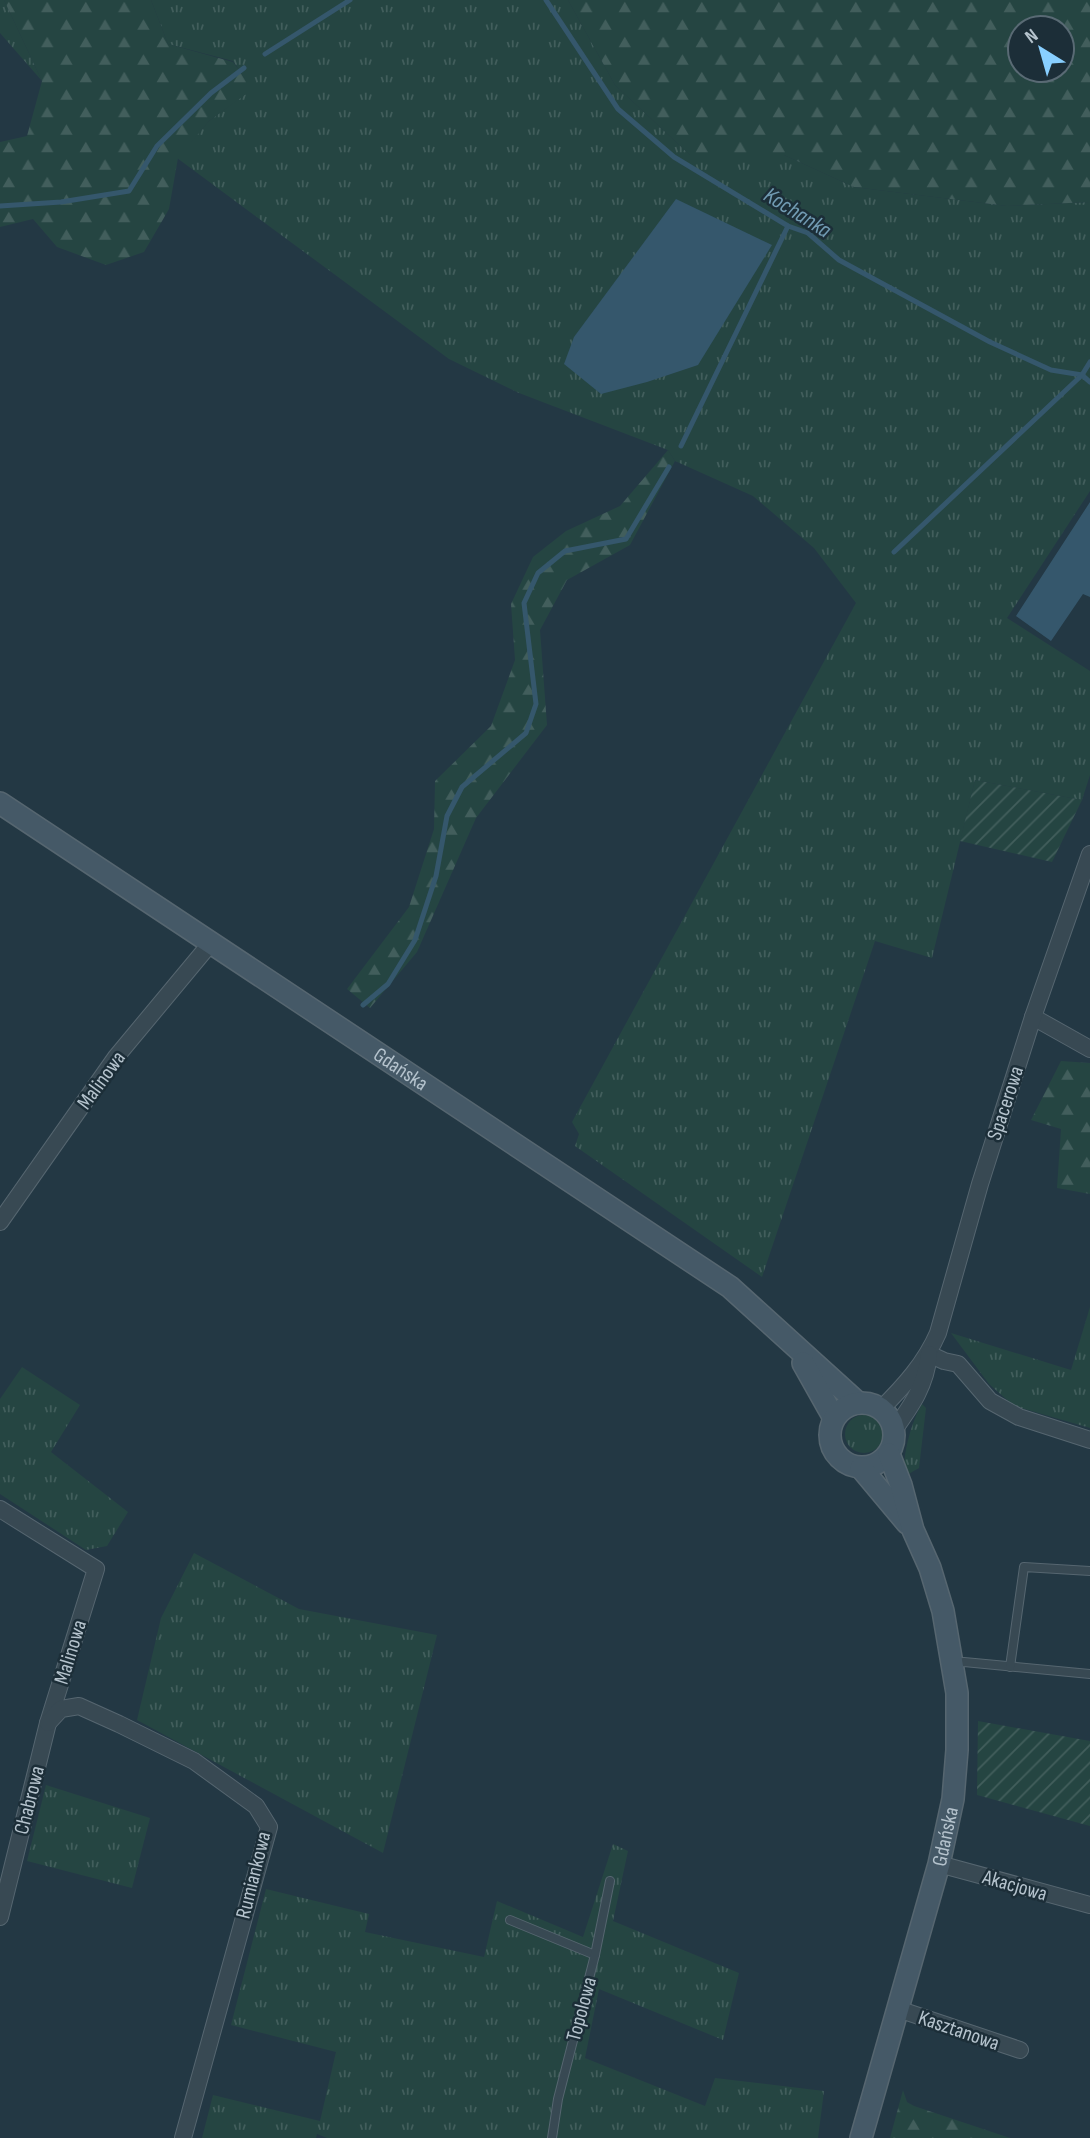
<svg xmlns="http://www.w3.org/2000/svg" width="1090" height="2138" font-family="'Sofia Sans Condensed',sans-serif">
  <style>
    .grass { fill: url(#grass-tufts) }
    .forest { fill: url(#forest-firs); fill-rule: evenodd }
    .garden { fill: url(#garden-furrows) }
    .water { fill: #35576c }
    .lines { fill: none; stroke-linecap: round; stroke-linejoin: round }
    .stream { stroke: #35576c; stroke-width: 5 }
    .service-casing { stroke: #566670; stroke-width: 10 }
    .minor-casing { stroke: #566670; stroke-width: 18 }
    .secondary-casing { stroke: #566670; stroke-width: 24 }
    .service { stroke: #384953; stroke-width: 8 }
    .minor { stroke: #384953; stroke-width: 16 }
    .secondary { stroke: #455967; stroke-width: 21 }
    .labels { text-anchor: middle; stroke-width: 5; stroke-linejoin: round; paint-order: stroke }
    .street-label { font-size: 21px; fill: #b5c3cd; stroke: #1c2e38 }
    .water-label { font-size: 23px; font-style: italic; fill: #719bb3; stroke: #1c2e38 }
  </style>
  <defs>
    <pattern id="grass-tufts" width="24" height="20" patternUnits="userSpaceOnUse" patternTransform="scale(1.75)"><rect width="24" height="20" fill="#254542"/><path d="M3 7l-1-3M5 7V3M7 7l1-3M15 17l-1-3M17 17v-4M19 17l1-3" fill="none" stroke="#425e5c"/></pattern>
    <pattern id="forest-firs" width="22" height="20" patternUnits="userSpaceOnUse" patternTransform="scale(1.75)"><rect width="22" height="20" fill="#254542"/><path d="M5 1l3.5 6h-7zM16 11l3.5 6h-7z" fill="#425e5c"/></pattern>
    <pattern id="garden-furrows" width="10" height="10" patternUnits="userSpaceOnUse" patternTransform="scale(1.75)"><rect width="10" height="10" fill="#254542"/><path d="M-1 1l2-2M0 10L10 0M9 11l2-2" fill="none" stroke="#425e5c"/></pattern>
  </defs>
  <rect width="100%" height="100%" fill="#233844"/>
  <!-- grass -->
  <g class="grass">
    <polygon points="0,0 4,0 42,81 0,33"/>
    <polygon points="151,0 568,0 615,85 690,155 784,155 854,187 1007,206 1090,202 1090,491 1007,618 1090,671 1090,775 1082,800 975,780 932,958 875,941 762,1277 575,1146 579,1134 572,1122 856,603 814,548 753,496 675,461 668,450 519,393 449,359 177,158 209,121 252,89 233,61 168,44"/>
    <polygon points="1090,1307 1090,1428 1014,1406 989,1384 951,1333 1071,1370"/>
    <polygon points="22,1367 80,1405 51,1452 128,1512 107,1546 86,1550 0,1494 0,1399"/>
    <path d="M922,1404l4,4 -7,60 -14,8c-4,-18 7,-56 17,-72z"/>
    <circle cx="864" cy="1434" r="19"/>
    <polygon points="194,1553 299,1609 437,1635 383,1853 137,1720 161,1618"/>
    <polygon points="46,1785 150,1818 132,1888 27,1861"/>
    <polygon points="613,1844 628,1851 613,1921 739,1973 723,2040 599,1989 585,2058 705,2106 715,2078 824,2091 818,2138 327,2138 317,2134 316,2138 202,2138 213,2095 320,2121 336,2052 231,2025 266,1889 369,1914 365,1932 484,1957 497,1901 583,1937"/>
  </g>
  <!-- forest -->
  <g class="forest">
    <polygon points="4,0 151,0 168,44 233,62 253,89 209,121 178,158 169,209 144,252 106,265 57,247 33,219 0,227 0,142 27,136 42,81"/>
    <path d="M568,0h522v202l-83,4 -153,-19 -70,-32h-94l-75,-70zM1020,28h42v42h-42z"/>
    <polygon points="668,450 675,461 630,545 567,580 540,630 547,725 476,818 417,952 370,1008 347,989 409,907 434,829 435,781 491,726 515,660 511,604 533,557 566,531 620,506"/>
    <polygon points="1061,1061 1090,1063 1090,1194 1057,1188 1061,1129 1031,1120"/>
    <polygon points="903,2090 907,2102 914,2106 1010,2138 890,2138"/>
  </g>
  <!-- garden -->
  <g class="garden">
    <polygon points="975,780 1082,800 1052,862 960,841"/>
    <polygon points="978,1721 1090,1741 1090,1826 977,1795"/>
  </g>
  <!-- water -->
  <g class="water">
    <polygon points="676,199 772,245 698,365 647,382 601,394 564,364 574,337"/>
    <polygon points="1090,502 1090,597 1083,594 1051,641 1016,616"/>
  </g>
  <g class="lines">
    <!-- stream -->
    <g class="stream">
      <polyline points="546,0 618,109 674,157 788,226 808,233 839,260 990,342 1051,370 1082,375 1090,382"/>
      <polyline points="265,54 350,0"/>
      <polyline points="0,206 61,202 129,191 157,146 211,93 244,68"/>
      <polyline points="681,446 788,226"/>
      <polyline points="894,552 1082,375 1090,362"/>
      <polyline points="363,1005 388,984 415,940 436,876 447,816 462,787 526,733 536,704 524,603 538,573 565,551 626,539 669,467"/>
    </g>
    <!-- service casing -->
    <g class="service-casing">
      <g id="service">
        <polyline points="954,1663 964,1662 1090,1674"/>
        <polyline points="1010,1667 1024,1567 1090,1571"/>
        <polyline points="510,1920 595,1955"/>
        <polyline points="552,2138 558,2099 595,1955 610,1881"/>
      </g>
    </g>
    <!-- minor casing -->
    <g class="minor-casing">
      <g id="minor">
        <polyline points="1033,1017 1090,1049"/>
        <polyline points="0,1222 116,1057 210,944"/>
        <polyline points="929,1354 944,1361 958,1364 990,1401 1019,1417 1090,1440"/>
        <path d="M881,1409c23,-23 44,-46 57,-76l42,-149 53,-167 57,-163"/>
        <path d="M894,1430c18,-25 32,-45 35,-76"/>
        <polyline points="0,1509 96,1569 48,1723 0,1917"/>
        <polyline points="48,1723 61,1709 79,1706 119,1724 194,1761 256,1806 269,1827 183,2138"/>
        <polyline points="939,1864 1090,1905"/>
        <polyline points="898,2009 1020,2050"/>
      </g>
    </g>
    <!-- secondary casing -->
    <g class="secondary-casing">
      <g id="secondary">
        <path id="s1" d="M0,803l730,484 128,116"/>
        <polyline points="803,1363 834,1418"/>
        <circle cx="862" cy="1435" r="32"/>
        <polyline points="861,1468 907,1523"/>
        <path id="s2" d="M861,2138l78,-274 14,-65 4,-49v-57l-14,-82 -13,-43 -17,-38 -12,-45 -12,-31"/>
      </g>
    </g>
    <!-- service -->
    <use href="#service" class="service"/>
    <!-- minor -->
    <use href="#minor" class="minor"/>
    <!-- secondary -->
    <use href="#secondary" class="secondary"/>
  </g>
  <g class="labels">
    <!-- street labels -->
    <g class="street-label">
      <text dy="7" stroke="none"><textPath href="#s1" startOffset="481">Gdańska</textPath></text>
      <text transform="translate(101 1080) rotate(-54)" y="7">Malinowa</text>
      <text transform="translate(1005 1103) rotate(-72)" y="7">Spacerowa</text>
      <text transform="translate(70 1652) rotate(-73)" y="7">Malinowa</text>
      <text transform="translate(29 1800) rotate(-76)" y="7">Chabrowa</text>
      <text dy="7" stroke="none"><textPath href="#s2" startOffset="313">Gdańska</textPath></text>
      <text transform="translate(253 1875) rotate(-76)" y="7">Rumiankowa</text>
      <text transform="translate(1015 1885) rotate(16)" y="7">Akacjowa</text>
      <text transform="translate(581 2009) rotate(-75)" y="7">Topolowa</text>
      <text transform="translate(959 2030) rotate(19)" y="7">Kasztanowa</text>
    </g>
    <!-- water labels -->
    <g class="water-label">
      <text transform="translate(798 212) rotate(32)" y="8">Kochanka</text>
    </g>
  </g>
  <!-- north arrow -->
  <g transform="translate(1041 49) rotate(323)"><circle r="33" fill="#1c2e38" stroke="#596a74" stroke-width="2"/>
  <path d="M0-5L12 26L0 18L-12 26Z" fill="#88cfff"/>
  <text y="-10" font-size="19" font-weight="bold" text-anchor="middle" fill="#b5c3cd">N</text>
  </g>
</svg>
